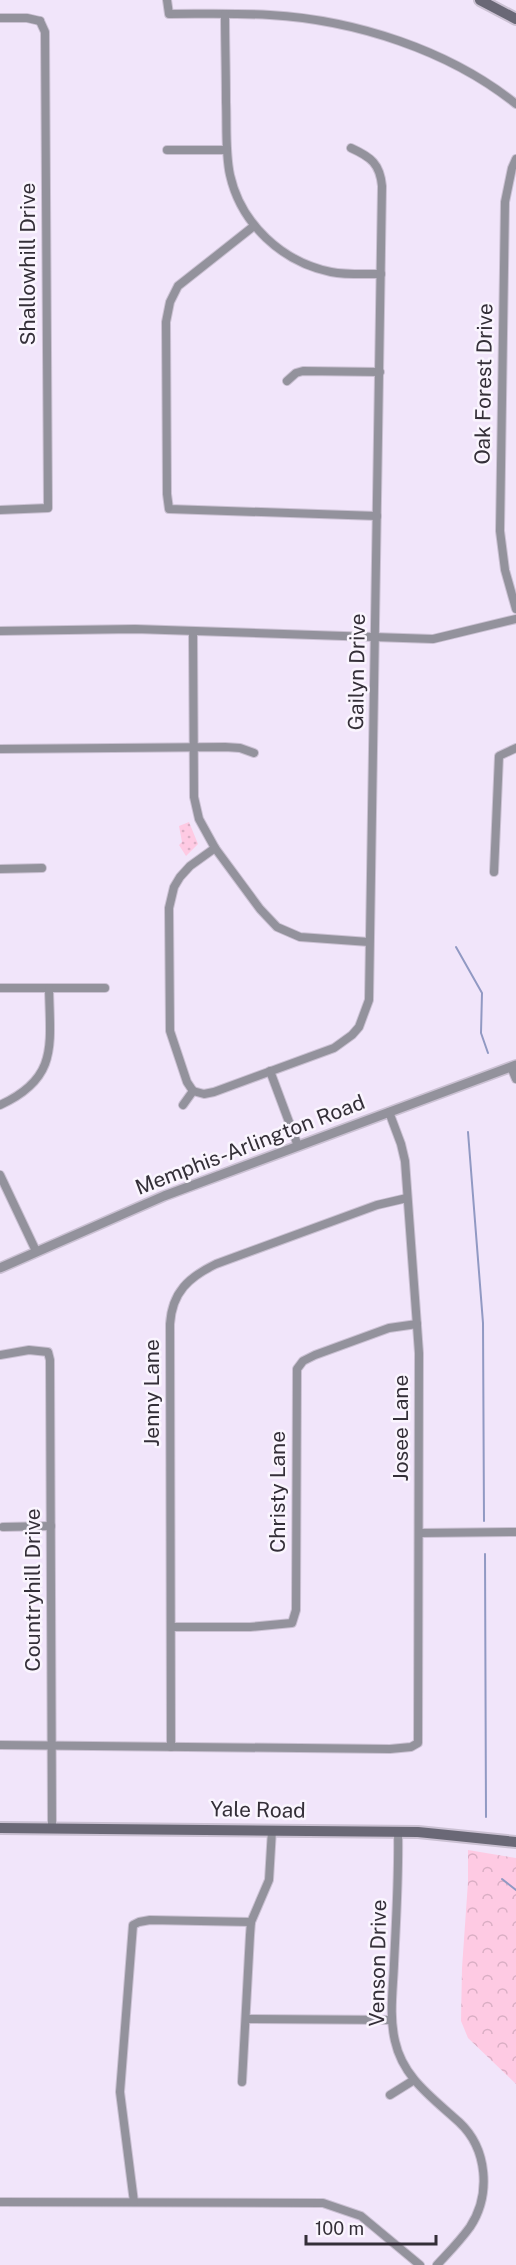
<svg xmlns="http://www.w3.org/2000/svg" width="516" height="2265" font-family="'Public Sans',sans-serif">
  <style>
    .grass { fill: url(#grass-dots) }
    .park { fill: url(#park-crowns) }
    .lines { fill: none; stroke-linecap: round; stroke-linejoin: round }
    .stream { stroke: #9199c3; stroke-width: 2 }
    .minor-casing { stroke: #cbc1d3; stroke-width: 10 }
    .tertiary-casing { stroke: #cbc1d3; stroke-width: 12 }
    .secondary-casing { stroke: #cbc1d3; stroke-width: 14 }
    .minor { stroke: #93929c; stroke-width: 8 }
    .tertiary { stroke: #93929c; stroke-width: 9 }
    .secondary { stroke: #6a6876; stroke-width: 10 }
    .labels { text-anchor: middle; stroke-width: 5; stroke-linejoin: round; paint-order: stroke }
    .street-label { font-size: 21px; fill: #342f38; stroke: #faf5fe }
  </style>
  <defs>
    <pattern id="grass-dots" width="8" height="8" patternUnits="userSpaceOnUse" patternTransform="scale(1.5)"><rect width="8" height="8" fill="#fecae3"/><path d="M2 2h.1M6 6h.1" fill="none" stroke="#daaec4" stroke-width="1.8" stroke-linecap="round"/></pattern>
    <pattern id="park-crowns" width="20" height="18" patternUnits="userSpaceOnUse" patternTransform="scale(1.5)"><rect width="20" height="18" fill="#fecae3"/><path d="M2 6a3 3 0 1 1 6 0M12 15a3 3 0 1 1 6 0" fill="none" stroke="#daaec4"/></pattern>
  </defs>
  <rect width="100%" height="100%" fill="#f1e5fa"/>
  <!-- grass -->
  <polygon class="grass" points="189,822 198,844 186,856 179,845 182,842 179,826"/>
  <!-- park -->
  <polygon class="park" points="468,1850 516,1858 516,2084 468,2038 461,2021 462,1968 468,1882"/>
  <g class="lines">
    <!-- stream -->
    <g class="stream">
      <polyline points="456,947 482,993 481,1033 488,1053"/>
      <polyline points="468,1132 483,1323 484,1521"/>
      <polyline points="485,1554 486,1817"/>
      <polyline points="502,1879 516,1890"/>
    </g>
    <!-- minor casing -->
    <g class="minor-casing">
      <g id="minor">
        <path d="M167,0l2,14c34,0 67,-1 101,1 85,5 179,35 246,89"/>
        <path d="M225,14c0,29 1,58 1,88 1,23 -1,50 4,73 11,49 52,87 101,97 16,3 33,2 50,2"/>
        <polyline points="0,18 27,18 40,21"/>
        <polyline points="167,150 227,150"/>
        <polyline points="516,159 512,168 505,202 500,531 505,570 516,609"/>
        <polyline points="254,226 178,286 170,302 166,322 167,494 169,509 377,516"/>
        <polyline points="287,381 296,373 303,371 380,372"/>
        <polyline points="0,510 48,508 45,32 40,21"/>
        <polyline points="0,631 135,629 433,639 516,619"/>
        <polyline points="193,632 194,797 199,819 215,848 260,909 277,927 300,937 369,942"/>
        <polyline points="0,749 225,747 240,748 254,753"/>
        <polyline points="0,869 42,868"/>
        <polyline points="494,872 499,756 516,748"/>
        <polyline points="0,988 105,988"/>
        <polyline points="511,1067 516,1079"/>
        <polyline points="270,1071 298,1146"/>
        <path d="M193,1091l11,3 10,-2 120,-44 18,-13 7,-8 10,-27 13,-814c-2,-22 -11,-29 -31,-38"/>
        <polyline points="193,1091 187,1082 170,1031 169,908 174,887 180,877 190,866 215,848"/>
        <path d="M0,1105c59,-27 50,-60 49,-117"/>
        <polyline points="183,1105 193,1091"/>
        <polyline points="0,1175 36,1251"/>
        <polyline points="0,1355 29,1350 48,1352 50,1360 52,1828"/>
        <polyline points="3,1527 51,1526"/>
        <polyline points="420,1533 516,1532"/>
        <polyline points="171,1627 250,1627 292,1623 296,1610 297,1369 303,1361 315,1355 389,1328 417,1324"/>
        <polyline points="0,1745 390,1749 411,1747 418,1743 419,1353 405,1161 401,1144 389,1112"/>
        <path d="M171,1747l-1,-423c2,-32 19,-47 46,-60l161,-59 30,-7"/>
        <path d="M398,1831c1,45 -2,89 -4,133 -1,26 -5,52 1,77 8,37 38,57 64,81 29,27 32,73 11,105 -10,14 -22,26 -33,38"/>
        <polyline points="246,2019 392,2020"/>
        <polyline points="242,2082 250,1935 251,1922 269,1880 272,1830"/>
        <polyline points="390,2095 414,2080"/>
        <polyline points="0,2202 323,2203 361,2216 420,2265"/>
        <polyline points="134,2202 120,2092 133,1925 139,1922 150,1920 251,1922"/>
      </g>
    </g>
    <!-- tertiary casing -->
    <g class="tertiary-casing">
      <polyline id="tertiary" points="0,1268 164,1196 516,1065"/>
    </g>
    <!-- secondary casing -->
    <g class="secondary-casing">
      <g id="secondary">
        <polyline points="480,0 516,19"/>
        <polyline points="0,1828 418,1832 516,1842"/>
      </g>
    </g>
    <!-- minor -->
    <use href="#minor" class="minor"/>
    <!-- tertiary -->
    <use href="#tertiary" class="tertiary"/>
    <!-- secondary -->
    <use href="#secondary" class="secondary"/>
  </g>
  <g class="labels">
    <!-- street labels -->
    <g class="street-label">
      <text transform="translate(28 264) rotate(-90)" y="7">Shallowhill Drive</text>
      <text transform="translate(484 384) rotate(-89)" y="7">Oak Forest Drive</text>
      <text transform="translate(357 672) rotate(-89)" y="7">Gailyn Drive</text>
      <text transform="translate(250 1145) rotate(-21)" y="7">Memphis-Arlington Road</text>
      <text transform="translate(152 1393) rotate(-90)" y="7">Jenny Lane</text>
      <text transform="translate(401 1428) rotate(-90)" y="7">Josee Lane</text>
      <text transform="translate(278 1492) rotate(-90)" y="7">Christy Lane</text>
      <text transform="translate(33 1590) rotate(-90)" y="7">Countryhill Drive</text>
      <text transform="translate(258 1810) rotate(1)" y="7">Yale Road</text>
      <text transform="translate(378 1963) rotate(-89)" y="7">Venson Drive</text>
    </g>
  </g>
  <!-- scale -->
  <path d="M306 2235v9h130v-9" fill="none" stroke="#342f38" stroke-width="3"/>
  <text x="315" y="2235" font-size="18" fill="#342f38" stroke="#faf5fe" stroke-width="4.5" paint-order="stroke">100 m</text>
</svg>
